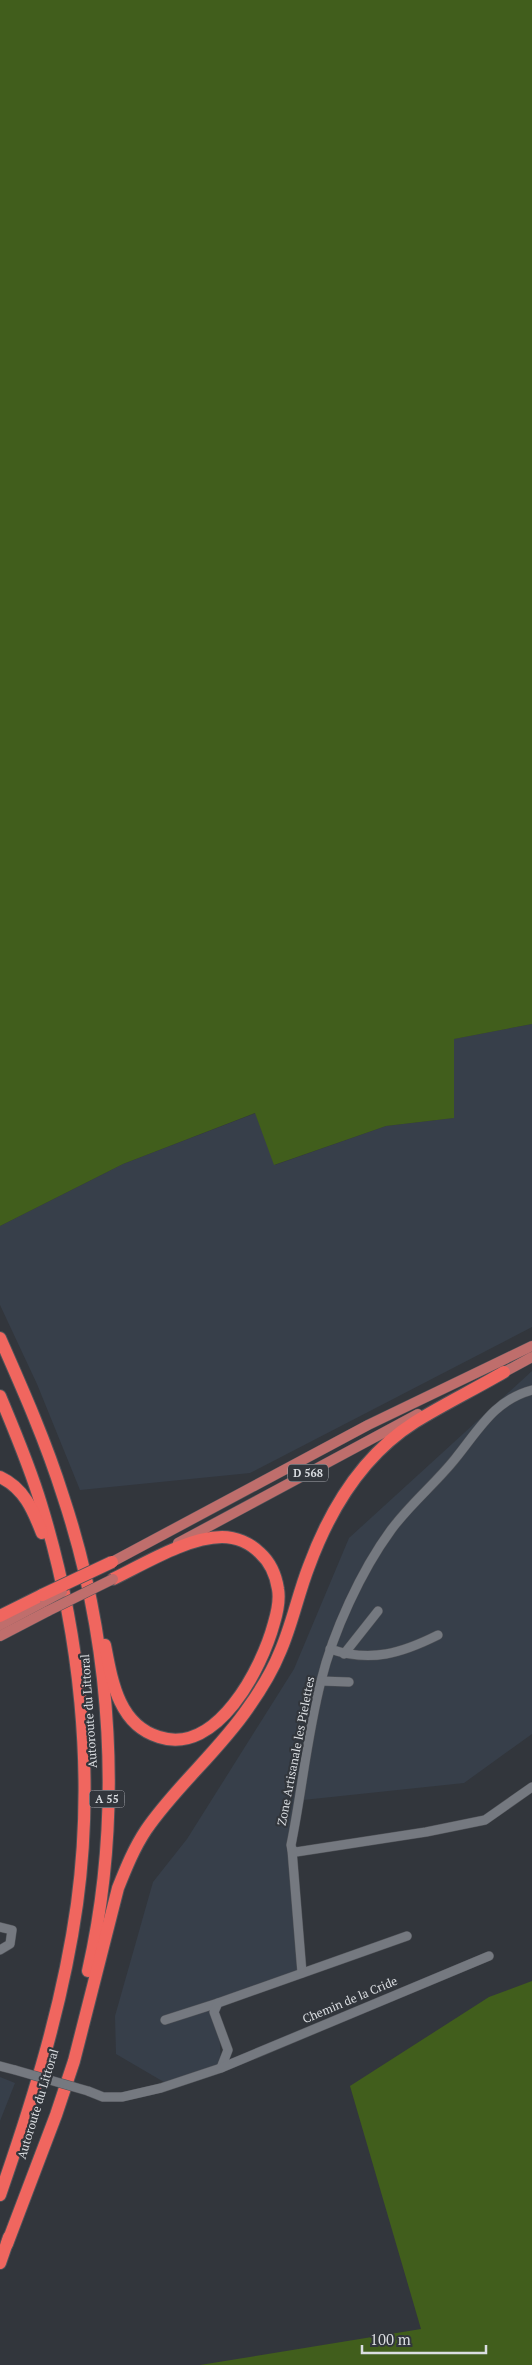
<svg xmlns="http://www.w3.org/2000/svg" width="532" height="2365" font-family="'PT Serif',serif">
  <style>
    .built { fill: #373f4a }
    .green { fill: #415e1c }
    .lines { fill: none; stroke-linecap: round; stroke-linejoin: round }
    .minor-casing { stroke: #505358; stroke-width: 10 }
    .major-casing { stroke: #505358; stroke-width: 11 }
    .highway-casing { stroke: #505358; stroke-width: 14 }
    .minor { stroke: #757980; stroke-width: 9 }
    .major { stroke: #bf6e6c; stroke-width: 10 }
    .highway { stroke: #f0665f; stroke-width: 12 }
    .minor-bridge-casing { stroke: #505358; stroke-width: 10; stroke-linecap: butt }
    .major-bridge-casing { stroke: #505358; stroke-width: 11; stroke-linecap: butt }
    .highway-bridge-casing { stroke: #505358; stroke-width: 14; stroke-linecap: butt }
    .minor-bridge { stroke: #757980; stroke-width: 9 }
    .major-bridge { stroke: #bf6e6c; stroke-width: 10 }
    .highway-bridge { stroke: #f0665f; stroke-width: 12 }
    .labels { text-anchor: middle; stroke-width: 4.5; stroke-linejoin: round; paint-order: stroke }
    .shield { fill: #32363c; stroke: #a8abb0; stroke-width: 1 }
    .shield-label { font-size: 11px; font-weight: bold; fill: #dadde1 }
    .street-label { font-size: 12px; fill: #dadde1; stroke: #32363c }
  </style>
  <rect width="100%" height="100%" fill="#32363c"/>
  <!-- built -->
  <g class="built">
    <polygon points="532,1024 532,1327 250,1473 80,1490 37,1384 0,1305 0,1226 123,1164 256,1113 275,1165 386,1126 453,1118 453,1039"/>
    <polygon points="532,1371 532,1734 464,1783 303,1800 294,1842 302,1973 218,2003 221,2068 169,2085 116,2054 115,2016 153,1882 187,1839 294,1669 349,1538"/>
    <polygon points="0,2077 15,2083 0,2121"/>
  </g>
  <!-- green -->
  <g class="green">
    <polygon points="0,0 532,0 532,1024 454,1039 454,1118 386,1126 274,1165 255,1113 123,1164 0,1226"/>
    <polygon points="532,1981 532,2365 200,2365 421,2329 350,2086 489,1997"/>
  </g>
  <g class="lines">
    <!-- minor casing -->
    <g class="minor-casing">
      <g id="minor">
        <path d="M532,1390c-38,10 -54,41 -77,69 -20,25 -45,45 -64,71 -30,41 -58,102 -70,151 -14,54 -19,110 -30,164l1,5 4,2 130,-20 59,-12 47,-33"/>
        <path d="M330,1649c41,14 72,4 108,-14"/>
        <polyline points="344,1654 378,1611"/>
        <polyline points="321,1681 349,1682"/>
        <polyline points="292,1850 302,1973"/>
        <polyline points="0,1927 12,1930 10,1944 0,1950"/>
        <polyline points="165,2020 218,2003"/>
        <polyline points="0,2066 15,2070"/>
        <polyline points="221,2068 228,2050 214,2012 218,2003 407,1936"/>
        <polyline points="88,2091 103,2097 122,2097 161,2088 221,2068 489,1956"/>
      </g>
    </g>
    <!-- major casing -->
    <g class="major-casing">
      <g id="major">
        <polyline points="499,1375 532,1357"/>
        <polyline points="178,1543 418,1414"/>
        <polyline points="112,1562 368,1425 532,1346"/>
        <polyline points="0,1625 45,1601"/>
        <polyline points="0,1636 48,1611"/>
      </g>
    </g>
    <!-- highway casing -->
    <g class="highway-casing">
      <g id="highway">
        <path d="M0,1338c23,52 46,104 63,158 50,150 60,321 25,475"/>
        <path d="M0,1396c15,36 30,71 41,108 39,127 54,268 36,400 -14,100 -44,196 -77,291"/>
        <path d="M0,1477c24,11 33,33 42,56"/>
        <polyline points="0,1616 42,1595"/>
        <path d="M105,1645c7,37 14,80 54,92 58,19 103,-69 115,-114 3,-10 6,-23 4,-34 -2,-13 -8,-27 -18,-36 -10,-10 -24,-16 -38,-16 -34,0 -78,27 -109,42"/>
        <path d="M7,2244l49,-129 18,-54 44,-173c8,-20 16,-40 28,-58 30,-44 72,-78 102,-122 12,-17 24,-36 32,-56 12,-27 18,-58 29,-86 21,-57 54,-111 106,-144 29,-18 60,-33 89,-50"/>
        <polyline points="0,2263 9,2237"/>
      </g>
    </g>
    <!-- minor -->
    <use href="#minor" class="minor"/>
    <!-- major -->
    <use href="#major" class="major"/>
    <!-- highway -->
    <use href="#highway" class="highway"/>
    <!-- minor-bridge casing -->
    <g class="minor-bridge-casing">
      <polyline id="minor-bridge" points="15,2070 88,2091"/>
    </g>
    <!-- major-bridge casing -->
    <g class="major-bridge-casing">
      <g id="major-bridge">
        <polyline points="45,1601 62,1592"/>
        <polyline points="48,1611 113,1579"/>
      </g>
    </g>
    <!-- highway-bridge casing -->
    <g class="highway-bridge-casing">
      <polyline id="highway-bridge" points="42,1595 112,1562"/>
    </g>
    <!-- minor-bridge -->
    <use href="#minor-bridge" class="minor-bridge"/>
    <!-- major-bridge -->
    <use href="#major-bridge" class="major-bridge"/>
    <!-- highway-bridge -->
    <use href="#highway-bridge" class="highway-bridge"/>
  </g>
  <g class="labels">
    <!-- shield labels -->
    <g class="shield">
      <rect x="288" y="1464.5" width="40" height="17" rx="4"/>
      <rect x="89.5" y="1790.5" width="35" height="17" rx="4"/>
    </g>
    <g class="shield-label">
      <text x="308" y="1477">D 568</text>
      <text x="107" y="1803">A 55</text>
    </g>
    <!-- street labels -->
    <g class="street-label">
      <text transform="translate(89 1711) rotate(-94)" y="4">Autoroute du Littoral</text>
      <text transform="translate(296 1751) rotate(-79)" y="4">Zone Artisanale les Pielettes</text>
      <text transform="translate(350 2000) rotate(-23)" y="4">Chemin de la Cride</text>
      <text transform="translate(38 2104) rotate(-73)" y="4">Autoroute du Littoral</text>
    </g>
  </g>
  <!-- scale -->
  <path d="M362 2345v8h124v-8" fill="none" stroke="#dadde1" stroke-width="2.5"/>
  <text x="370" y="2345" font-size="15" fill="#dadde1" stroke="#32363c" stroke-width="4" paint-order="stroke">100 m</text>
</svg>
